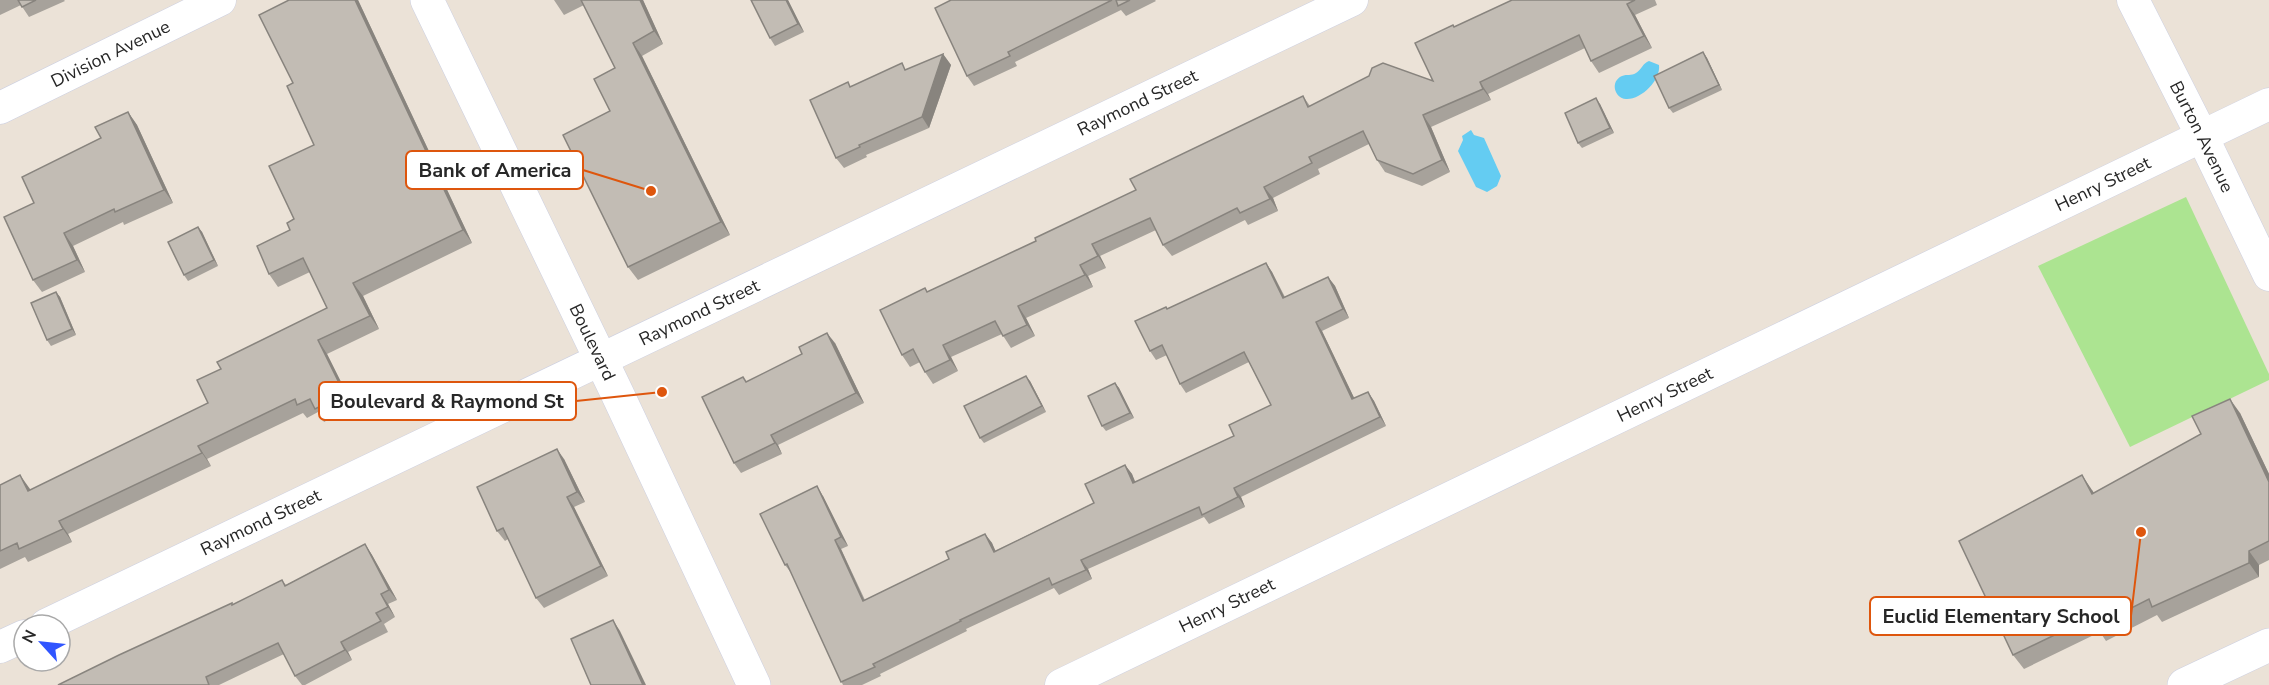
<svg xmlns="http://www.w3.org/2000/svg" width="2269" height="685" font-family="'Nunito Sans',sans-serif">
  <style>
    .green { fill: #ace491 }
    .water { fill: #64ccf2 }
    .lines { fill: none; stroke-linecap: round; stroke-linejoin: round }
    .minor-casing { stroke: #cdd0e1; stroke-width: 33 }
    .tertiary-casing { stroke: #cdd0e1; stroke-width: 34 }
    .minor { stroke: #fff; stroke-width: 32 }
    .tertiary { stroke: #fff; stroke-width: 33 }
    .wall { fill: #a7a29b }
    .shaded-wall { fill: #88847e }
    .building { fill: #c2bcb4; stroke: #88847e; stroke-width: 1.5 }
    .labels { text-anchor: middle; stroke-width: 4.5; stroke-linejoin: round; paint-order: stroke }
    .street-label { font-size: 18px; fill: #272727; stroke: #fff }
    .leader { fill: none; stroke: #de560d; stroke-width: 2 }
    .callout-dot { fill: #de560d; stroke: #fff; stroke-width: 2 }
    .callout { fill: #fff; stroke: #de560d; stroke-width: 2 }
    .callout-label { font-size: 20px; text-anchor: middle; font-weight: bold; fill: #272727 }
  </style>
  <rect width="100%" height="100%" fill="#ebe2d7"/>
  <!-- green -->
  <polygon class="green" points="2186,197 2269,374 2269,380 2130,447 2038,266"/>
  <!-- water -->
  <g class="water">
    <path d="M1649,61l10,4c2,15 -18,35 -33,34 -12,-1 -16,-18 -4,-23 5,-2 9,0 14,-3 6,-4 7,-10 13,-12z"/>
    <polygon points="1471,130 1474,135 1484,138 1501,176 1497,186 1487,192 1476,187 1458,151 1463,140 1462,136"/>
  </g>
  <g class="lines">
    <!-- minor casing -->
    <g class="minor-casing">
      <g id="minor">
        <path id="s1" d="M2133,0l69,136 67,139"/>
        <path id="s2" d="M0,108l220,-108"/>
        <path id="s3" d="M46,625l1306,-625"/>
        <polyline points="0,647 24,636"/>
        <path id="s4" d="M1061,685l1208,-581"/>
      </g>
    </g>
    <!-- tertiary casing -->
    <g class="tertiary-casing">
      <g id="tertiary">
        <path id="s5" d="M427,0l190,393 137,292"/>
        <polyline points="2184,685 2269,645"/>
      </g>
    </g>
    <!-- minor -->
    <use href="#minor" class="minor"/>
    <!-- tertiary -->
    <use href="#tertiary" class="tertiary"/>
  </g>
  <!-- wall -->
  <g class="wall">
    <polygon points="0,0 64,0 65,1 29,17 21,5 0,15"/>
    <polygon points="358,0 472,243 363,296 379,329 327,354 351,402 347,405 349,409 324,422 318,412 307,418 303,413 207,459 211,466 68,534 72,542 28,562 25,557 0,569 0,485 30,490 208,403 221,369 327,308 310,272 278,287 269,274 290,230 294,219 314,145 293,83"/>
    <polygon points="554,0 643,0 663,44 642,56 730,235 638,280 628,267 610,111 615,68 584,5 564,15"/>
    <polygon points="788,0 804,32 775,46 770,38"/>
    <polygon points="951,0 1155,0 1156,1 1126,16 1121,10 1015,62 1017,66 974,86 967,76"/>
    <polygon points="1512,0 1655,0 1657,5 1635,15 1652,48 1599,73 1591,61 1585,48 1488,94 1491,100 1431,127 1450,172 1422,186 1385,172 1377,160 1369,144 1318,169 1320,174 1273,198 1278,211 1248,225 1245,220 1172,256 1163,245 1156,230 1100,256 1106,268 1088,276 1093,287 1026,318 1035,336 1011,348 1002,334 951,357 958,371 933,384 925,372 920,362 910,367 902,355 925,288 928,292 1036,241 1136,190 1303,96 1310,106 1433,81 1455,27"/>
    <polygon points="1703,52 1707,58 1722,90 1673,113 1669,108"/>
    <polygon points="943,54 951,65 929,128 866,155 867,157 844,168 836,158 851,86 907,70"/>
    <polygon points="1600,104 1614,133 1582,148 1578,143"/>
    <polygon points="128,112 137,125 173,203 124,225 123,222 73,246 85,272 42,292 33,280 34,203"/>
    <polygon points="198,227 202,232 218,266 188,281 184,275"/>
    <polygon points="1266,263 1272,272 1285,297 1328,277 1335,286 1349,318 1322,331 1354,398 1368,392 1374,401 1386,426 1241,497 1245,507 1209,524 1204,517 1088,569 1092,579 1059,595 1054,588 966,629 967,631 880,674 881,676 862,685 843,685 792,574 785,565 823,496 848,546 841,549 865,600 949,559 985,534 992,543 995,551 1094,503 1125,465 1132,474 1135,483 1234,436 1271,405 1249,362 1186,393 1180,384 1167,355 1156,360 1150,351 1167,309"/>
    <polygon points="56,292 60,297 76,335 51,346 47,340"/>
    <polygon points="835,343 864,403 778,445 782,454 741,473 734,463"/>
    <polygon points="1030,381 1046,412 984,443 980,438"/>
    <polygon points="1115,383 1119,388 1134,418 1106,431 1102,426"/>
    <polygon points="2240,413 2269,474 2269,560 2259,565 2259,577 2162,622 2157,615 2106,641 2100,632 2024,669 2013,655 2092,490 2094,493"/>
    <polygon points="564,459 585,502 574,507 608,576 544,608 536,598 508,539 505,541 497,531"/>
    <polygon points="365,544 372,555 397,600 388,604 395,617 384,624 388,632 348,652 352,660 305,685 302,685 295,676 284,654 219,685 58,685 233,605 282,580 286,585"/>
  </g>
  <!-- shaded-wall -->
  <g class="shaded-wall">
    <polygon points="355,0 358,0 472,243 463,230"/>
    <polygon points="640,0 643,0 663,44 654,31"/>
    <polygon points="786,0 788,0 804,32 798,24"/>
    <polygon points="1627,4 1635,15 1652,48 1644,36"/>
    <polygon points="633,43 642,56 730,235 721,222"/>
    <polygon points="1703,52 1707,58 1722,90 1719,85"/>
    <polygon points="943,54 951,65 929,128 922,117"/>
    <polygon points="1480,82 1488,94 1491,100 1483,89"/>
    <polygon points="1596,98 1600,104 1614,133 1610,128"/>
    <polygon points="128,112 137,125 173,203 164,190"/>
    <polygon points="1423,115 1431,127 1450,172 1442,160"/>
    <polygon points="1264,187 1273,198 1278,211 1270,199"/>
    <polygon points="198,227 202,232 218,266 214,260"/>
    <polygon points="64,233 73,246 85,272 77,260"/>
    <polygon points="1092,244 1100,256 1106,268 1098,256"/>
    <polygon points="1266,263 1272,272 1289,307 1283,298"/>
    <polygon points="1080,265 1088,276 1093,287 1085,275"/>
    <polygon points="1328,277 1335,286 1349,318 1343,309"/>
    <polygon points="353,283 363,296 379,329 370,316"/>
    <polygon points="56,292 60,297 76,335 72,329"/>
    <polygon points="1018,306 1026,318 1035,336 1027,325"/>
    <polygon points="1316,322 1322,331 1359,408 1352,399"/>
    <polygon points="827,333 835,343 864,403 856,393"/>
    <polygon points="318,340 327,354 351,402 342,389"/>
    <polygon points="943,345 951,357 958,371 950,360"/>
    <polygon points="1026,376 1030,381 1046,412 1042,406"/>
    <polygon points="1115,383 1119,388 1134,418 1130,413"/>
    <polygon points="1368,392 1374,401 1386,426 1380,417"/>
    <polygon points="2230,399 2240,413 2269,474 2269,482"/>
    <polygon points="771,435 778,445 782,454 775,443"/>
    <polygon points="198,446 207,459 211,466 202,453"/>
    <polygon points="557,449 564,459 585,502 577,492"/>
    <polygon points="1125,465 1132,474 1140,493 1133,483"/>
    <polygon points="20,475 30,489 37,505 28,491"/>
    <polygon points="2082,475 2092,490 2103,508 2092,494"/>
    <polygon points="817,486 823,496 848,546 841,537"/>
    <polygon points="1234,488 1241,497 1245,507 1238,497"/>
    <polygon points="567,497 574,507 608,576 601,566"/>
    <polygon points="59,521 68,534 72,542 63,529"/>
    <polygon points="985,534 992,543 1000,561 994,552"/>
    <polygon points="835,540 841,549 869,611 863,601"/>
    <polygon points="365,544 372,555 397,600 389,590"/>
    <polygon points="2249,551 2259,565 2259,577 2249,563"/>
    <polygon points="1081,560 1088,569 1092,579 1086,570"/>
    <polygon points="381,594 388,604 395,617 388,607"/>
    <polygon points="613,620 620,631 646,685 643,685"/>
    <polygon points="341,642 348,652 352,660 345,650"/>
  </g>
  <!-- building -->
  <g class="building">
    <polygon points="18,0 36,0 22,7"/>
    <polygon points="289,0 355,0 463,230 353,283 370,316 318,340 342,389 338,391 340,396 315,409 310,399 297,405 295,399 198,446 202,453 59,521 63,529 19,549 17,543 0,551 0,485 20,475 28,491 208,403 197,380 221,369 217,362 327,308 303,258 269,274 257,246 290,230 287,223 294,219 269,166 314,145 287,86 293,83 259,15"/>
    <polygon points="581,0 640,0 654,31 633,43 721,222 628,267 563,135 610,111 594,79 615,68"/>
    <polygon points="751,0 786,0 798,24 770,38"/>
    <polygon points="951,0 1112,0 1008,52 1010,56 967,76 935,8"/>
    <polygon points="1116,0 1130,0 1118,6"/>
    <polygon points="1512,0 1635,0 1627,4 1644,36 1591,61 1579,35 1480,82 1483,89 1423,115 1442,160 1413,174 1377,160 1363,131 1309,157 1312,163 1264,187 1270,199 1240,213 1237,208 1163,245 1150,218 1092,244 1098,256 1080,265 1085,275 1018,306 1027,325 1003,336 995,321 943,345 950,360 925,372 913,349 902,355 880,310 925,288 927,292 1036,241 1035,238 1136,190 1130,179 1303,96 1308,107 1369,76 1372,68 1383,63 1433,81 1415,43 1453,25 1454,27"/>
    <polygon points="1703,52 1719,85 1669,108 1654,76"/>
    <polygon points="943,54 922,117 859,145 860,147 836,158 810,100 848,82 850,87 902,63 905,70"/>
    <polygon points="1596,98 1610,128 1578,143 1565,113"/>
    <polygon points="128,112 164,190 115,212 114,209 64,233 77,260 33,280 4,217 34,203 22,177 101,138 95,127"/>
    <polygon points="198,227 214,260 184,275 168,242"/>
    <polygon points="1266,263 1283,298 1328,277 1343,309 1316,322 1352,399 1368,392 1380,417 1234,488 1238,497 1202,515 1199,507 1081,560 1086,570 1052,585 1049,578 960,620 961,621 873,664 875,667 841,682 787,564 785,565 760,514 817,486 841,537 835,540 863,601 949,559 946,552 985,534 994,552 1094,503 1085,484 1125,465 1133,483 1234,436 1229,425 1271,405 1244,352 1180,384 1162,345 1150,351 1135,321 1166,307 1167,309"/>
    <polygon points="56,292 72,329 47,340 31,303"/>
    <polygon points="827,333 856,393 771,435 775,443 734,463 702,397 743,377 746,382 802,354 799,347"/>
    <polygon points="1026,376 1042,406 980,438 964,406"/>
    <polygon points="1115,383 1130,413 1102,426 1088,396"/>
    <polygon points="2230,399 2269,482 2269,541 2249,551 2249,563 2152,607 2149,599 2096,626 2092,617 2013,655 1959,541 2082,475 2092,494 2201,434 2192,416"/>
    <polygon points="557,449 577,492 567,497 601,566 536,598 503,528 497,531 477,487"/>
    <polygon points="365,544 389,590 381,594 388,607 376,613 381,621 341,642 345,650 295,676 278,643 206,677 209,685 58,685 119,655 232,603 232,605 282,580 285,586"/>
    <polygon points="613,620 643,685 591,685 571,639"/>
  </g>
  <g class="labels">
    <!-- street labels -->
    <g class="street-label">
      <text dy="6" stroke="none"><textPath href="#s2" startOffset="123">Division Avenue</textPath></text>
      <text dy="6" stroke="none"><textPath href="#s3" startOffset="1210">Raymond Street</textPath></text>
      <text dy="6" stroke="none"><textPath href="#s1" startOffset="153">Burton Avenue</textPath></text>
      <text dy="6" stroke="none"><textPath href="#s4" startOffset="1156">Henry Street</textPath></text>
      <text dy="6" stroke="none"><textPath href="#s3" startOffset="724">Raymond Street</textPath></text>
      <text dy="6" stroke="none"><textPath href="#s5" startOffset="380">Boulevard</textPath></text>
      <text dy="6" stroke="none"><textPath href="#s4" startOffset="670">Henry Street</textPath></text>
      <text dy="6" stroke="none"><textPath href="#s3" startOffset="238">Raymond Street</textPath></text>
      <text dy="6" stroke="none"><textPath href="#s4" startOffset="184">Henry Street</textPath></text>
    </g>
  </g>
  <!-- callouts -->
  <path class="leader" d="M651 191L583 170M662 392L576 401M2141 532L2131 616"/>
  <g class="callout-dot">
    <circle cx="651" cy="191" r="6"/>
    <circle cx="662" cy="392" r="6"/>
    <circle cx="2141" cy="532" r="6"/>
  </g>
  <g class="callout">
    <rect x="406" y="151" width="177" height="38" rx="6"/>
    <rect x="319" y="382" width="257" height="38" rx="6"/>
    <rect x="1870" y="597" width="261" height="38" rx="6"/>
  </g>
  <g class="callout-label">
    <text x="495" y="177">Bank of America</text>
    <text x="447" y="408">Boulevard &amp; Raymond St</text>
    <text x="2001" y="623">Euclid Elementary School</text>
  </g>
  <!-- north arrow -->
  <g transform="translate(42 643) rotate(297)"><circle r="28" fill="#ffffff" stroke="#a9a9a9" stroke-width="1.5"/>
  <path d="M0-4.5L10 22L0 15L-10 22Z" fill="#3055ff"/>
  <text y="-9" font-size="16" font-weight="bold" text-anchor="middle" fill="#272727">N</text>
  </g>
</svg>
